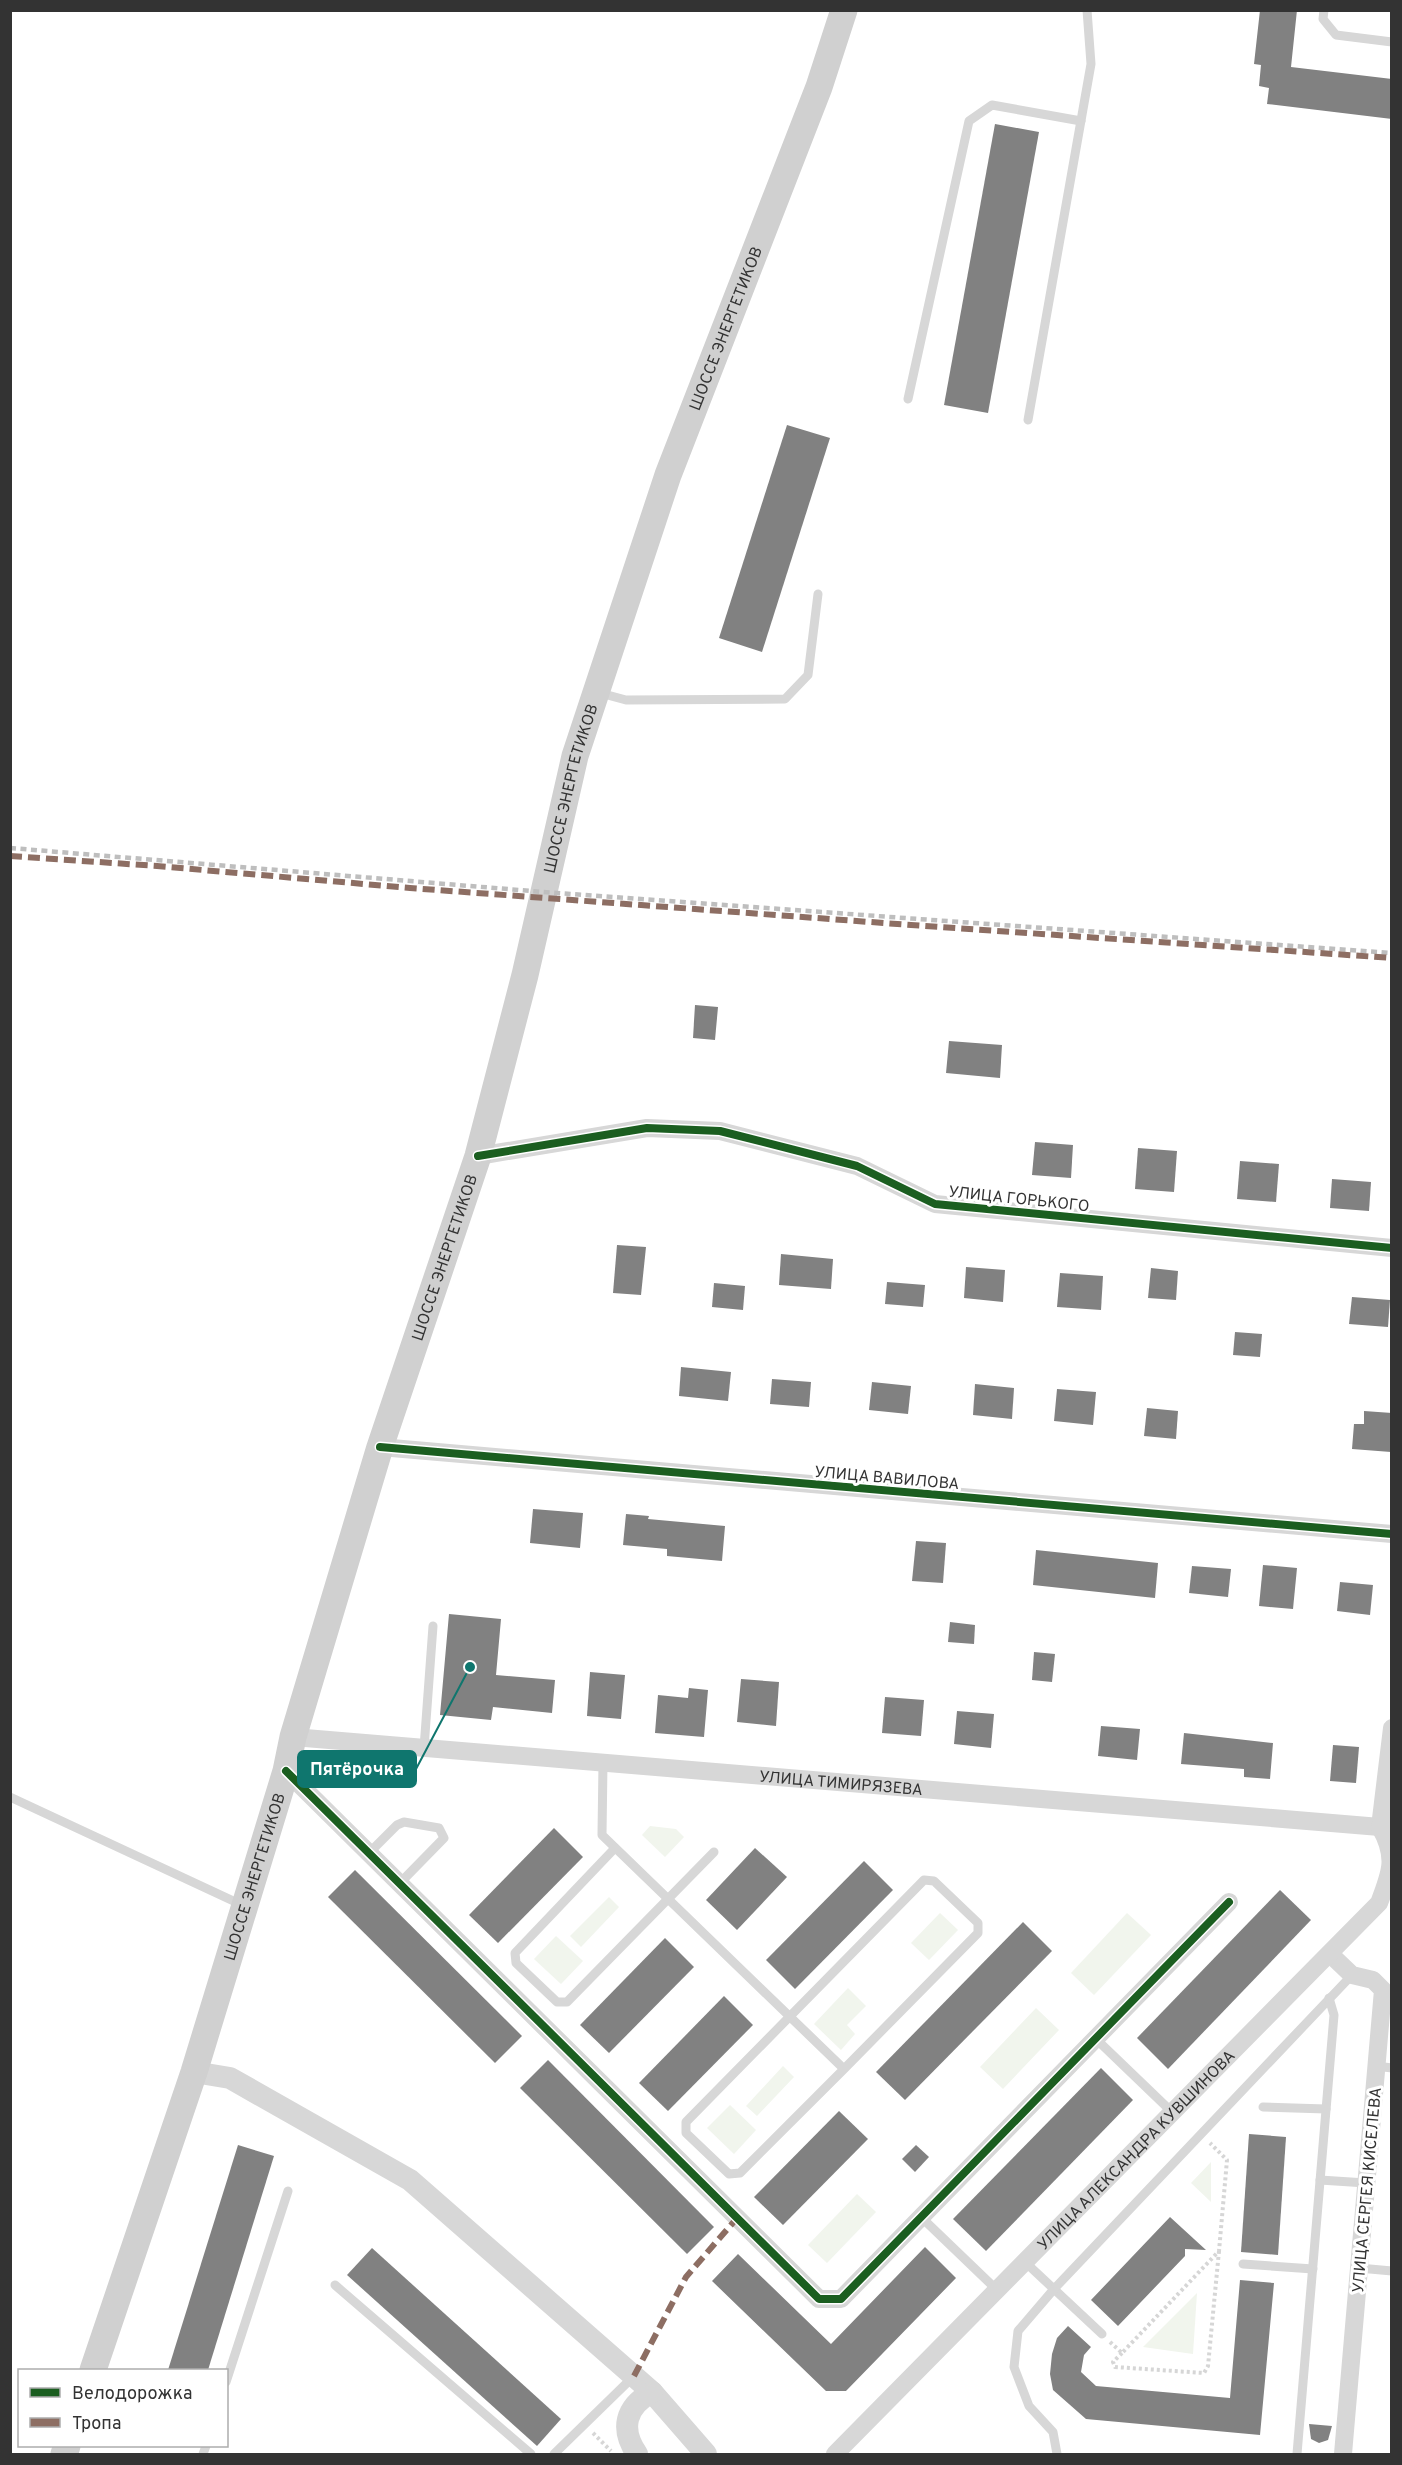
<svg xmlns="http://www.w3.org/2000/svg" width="1402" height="2465" font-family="Overpass,sans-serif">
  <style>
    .green { fill: #f1f5ed }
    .building { fill: #818181 }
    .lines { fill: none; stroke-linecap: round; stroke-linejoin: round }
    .path { stroke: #d6d6d6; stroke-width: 4; stroke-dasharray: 3 3; stroke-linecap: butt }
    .service { stroke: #d7d7d7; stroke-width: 9 }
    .minor { stroke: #d7d7d7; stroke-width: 18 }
    .tertiary { stroke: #d7d7d7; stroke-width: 22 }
    .secondary { stroke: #d0d0d0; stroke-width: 27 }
    .rail { stroke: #bebebe; stroke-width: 4.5; stroke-dasharray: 6 4.5; stroke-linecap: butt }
    .quiet { stroke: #8d6e63; stroke-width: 6; stroke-dasharray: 12 6; stroke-linecap: butt }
    .cycleway-casing { stroke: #fff; stroke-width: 11 }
    .cycleway { stroke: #1b5e20; stroke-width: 8 }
    .labels { text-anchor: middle; stroke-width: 6; stroke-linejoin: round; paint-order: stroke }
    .street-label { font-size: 16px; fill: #333; stroke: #fff }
    .leader { fill: none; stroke: #0f766e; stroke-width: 2 }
    .callout-dot { fill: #0f766e; stroke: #fff; stroke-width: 2 }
    .callout { fill: #0f766e; stroke: #0f766e; stroke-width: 2 }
    .callout-label { font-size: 18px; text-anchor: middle; font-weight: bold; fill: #fff }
  </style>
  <rect width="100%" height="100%" fill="#fff"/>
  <!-- green -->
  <g class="green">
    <polygon points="650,1826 676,1829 684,1837 665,1857 642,1835"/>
    <polygon points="609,1897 619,1907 581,1947 570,1936"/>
    <polygon points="940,1913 958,1930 929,1960 911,1943"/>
    <polygon points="1127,1913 1151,1935 1094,1995 1071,1973"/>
    <polygon points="556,1936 583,1961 561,1984 534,1959"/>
    <polygon points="848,1988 866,2006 847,2025 855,2034 841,2050 814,2024"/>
    <polygon points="1036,2008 1059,2030 1003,2089 980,2067"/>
    <polygon points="783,2066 794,2077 757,2116 746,2106"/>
    <polygon points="730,2105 756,2130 734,2154 707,2128"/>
    <polygon points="1211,2162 1211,2202 1191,2183"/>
    <polygon points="857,2194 876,2212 827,2263 808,2245"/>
    <polygon points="1197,2293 1193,2354 1143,2347"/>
  </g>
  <!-- building -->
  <g class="building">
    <polygon points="1260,10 1297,10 1291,67 1392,79 1392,119 1267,104 1269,88 1259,86 1261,65 1254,64"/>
    <polygon points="995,124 1039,132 988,413 944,405"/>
    <polygon points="787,425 830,438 762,652 719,638"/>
    <polygon points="695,1005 718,1007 715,1040 693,1038"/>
    <polygon points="949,1041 1002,1045 1000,1078 946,1073"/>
    <polygon points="1035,1142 1073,1145 1071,1178 1032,1175"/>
    <polygon points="1138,1148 1177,1151 1174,1192 1135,1189"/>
    <polygon points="1240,1161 1279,1164 1276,1202 1237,1199"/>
    <polygon points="1332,1179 1371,1182 1369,1211 1330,1208"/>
    <polygon points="617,1245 646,1247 641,1295 613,1293"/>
    <polygon points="781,1254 833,1259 831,1289 779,1285"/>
    <polygon points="966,1267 1005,1270 1003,1302 964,1298"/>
    <polygon points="1151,1268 1178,1271 1176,1300 1148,1298"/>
    <polygon points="1060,1273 1103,1276 1101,1310 1057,1307"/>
    <polygon points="887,1282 925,1285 923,1307 885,1304"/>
    <polygon points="714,1283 745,1286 743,1310 712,1307"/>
    <polygon points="1352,1297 1390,1300 1388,1327 1349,1324"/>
    <polygon points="1235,1332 1262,1334 1260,1357 1233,1355"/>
    <polygon points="681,1367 731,1372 728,1401 679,1396"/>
    <polygon points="772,1379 811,1382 809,1407 770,1404"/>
    <polygon points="872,1382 911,1386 908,1414 869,1410"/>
    <polygon points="975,1384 1014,1388 1012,1419 973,1415"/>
    <polygon points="1057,1389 1096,1392 1093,1425 1054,1421"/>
    <polygon points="1147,1408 1178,1411 1176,1439 1144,1436"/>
    <polygon points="1364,1411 1392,1413 1391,1452 1352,1449 1354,1424 1364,1424"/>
    <polygon points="533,1509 583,1513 580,1548 530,1543"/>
    <polygon points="626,1514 649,1516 648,1519 725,1526 722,1561 667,1556 667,1549 623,1545"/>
    <polygon points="916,1541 946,1543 943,1583 912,1581"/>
    <polygon points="1036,1550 1158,1563 1155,1598 1033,1585"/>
    <polygon points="1263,1565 1297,1568 1293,1609 1259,1606"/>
    <polygon points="1192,1566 1231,1569 1228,1597 1189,1593"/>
    <polygon points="1340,1582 1373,1585 1370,1615 1337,1611"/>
    <polygon points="449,1614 501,1619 496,1675 555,1680 552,1713 493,1707 491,1720 440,1715"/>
    <polygon points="950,1622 975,1625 974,1644 948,1642"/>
    <polygon points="1034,1652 1055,1654 1052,1682 1032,1680"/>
    <polygon points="590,1672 625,1675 621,1719 587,1716"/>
    <polygon points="741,1679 779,1682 776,1726 737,1722"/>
    <polygon points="689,1688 708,1690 704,1737 655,1733 658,1695 688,1698"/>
    <polygon points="885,1697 924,1700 921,1736 882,1733"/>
    <polygon points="957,1711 994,1714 991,1748 954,1744"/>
    <polygon points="1101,1726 1140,1729 1137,1760 1098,1756"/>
    <polygon points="1184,1733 1273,1743 1270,1779 1244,1777 1244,1769 1181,1764"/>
    <polygon points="1333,1745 1359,1747 1356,1783 1330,1781"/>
    <polygon points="554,1828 583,1857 498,1943 469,1915"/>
    <polygon points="755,1848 787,1877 737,1930 706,1900"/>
    <polygon points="864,1861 893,1890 795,1989 766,1960"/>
    <polygon points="355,1870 522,2036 495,2063 328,1897"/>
    <polygon points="1280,1890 1311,1920 1168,2069 1137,2038"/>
    <polygon points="1023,1922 1052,1951 905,2100 876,2072"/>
    <polygon points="665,1938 694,1967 609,2053 580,2025"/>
    <polygon points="724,1996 753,2025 668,2111 639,2083"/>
    <polygon points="548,2060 714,2227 687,2254 520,2088"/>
    <polygon points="1101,2068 1133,2100 986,2251 953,2219"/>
    <polygon points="839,2111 868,2139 783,2225 754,2197"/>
    <polygon points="1249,2134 1286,2137 1278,2255 1241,2252"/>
    <polygon points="238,2145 274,2156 208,2370 168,2370"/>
    <polygon points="916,2145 929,2157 915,2172 902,2159"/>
    <polygon points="1170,2217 1206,2250 1185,2249 1185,2256 1118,2326 1091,2300"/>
    <polygon points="925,2247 956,2278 846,2391 826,2391 712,2281 738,2254 831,2344"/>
    <polygon points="372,2248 561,2419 537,2446 347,2275"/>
    <polygon points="1240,2280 1274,2283 1260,2435 1086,2419 1053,2390 1050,2374 1052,2354 1057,2338 1068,2326 1091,2347 1084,2355 1081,2372 1096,2386 1230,2398"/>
    <polygon points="1309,2424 1332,2426 1328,2440 1319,2443 1311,2439"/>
  </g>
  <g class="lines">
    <!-- path -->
    <g class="path">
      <polyline points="1110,2342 1122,2353 1219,2251 1227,2160 1210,2143"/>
      <polyline points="1122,2353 1113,2362 1115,2367 1204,2373 1208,2366 1219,2251"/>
      <polyline points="593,2433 611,2451"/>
    </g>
    <!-- service -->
    <g class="service">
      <polyline points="1324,10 1323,19 1336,35 1392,42"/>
      <polyline points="908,399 969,121 992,105 1081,121"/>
      <polyline points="1028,420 1091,64 1087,10"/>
      <polyline points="600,693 626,700 785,699 808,675 818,594"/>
      <polyline points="424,1748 433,1626"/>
      <path d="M603,1763l-1,72c80,78 161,156 242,234l-104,104 -11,1 -43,-41v-11l238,-242 10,1 44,42v10l-134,136"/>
      <polyline points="10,1797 242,1905"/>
      <polyline points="615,1848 515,1953 516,1963 557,2002 567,2002 714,1852"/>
      <polyline points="369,1853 397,1825 404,1822 439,1828 444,1838 399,1884"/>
      <polyline points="1096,2039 1173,2113"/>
      <polyline points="1376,2066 1392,2068"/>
      <polyline points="1263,2107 1326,2109"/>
      <polyline points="1320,2180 1366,2183"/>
      <polyline points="921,2217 997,2290"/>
      <polyline points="1025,2262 1102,2334"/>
      <polyline points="1243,2264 1313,2269"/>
      <polyline points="1359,2268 1392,2271"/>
      <polyline points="335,2285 531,2454"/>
      <polyline points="226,2382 288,2191"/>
      <polyline points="203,2454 206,2446"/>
      <polyline points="554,2454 634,2376"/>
      <polyline points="1057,2454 1053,2432 1029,2406 1014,2367 1018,2331 1054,2289 1352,1975"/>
      <polyline points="1297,2454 1334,2015 1329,1998"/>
    </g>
    <!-- minor -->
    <g class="minor">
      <polyline points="478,1156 647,1128 720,1131 857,1166 935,1204 1392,1248"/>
      <polyline points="380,1447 1392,1534"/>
      <path id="s1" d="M293,1737l1099,91"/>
      <polyline points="286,1771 819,2299 841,2299 1229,1902"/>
      <polyline points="1380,1827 1392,1728"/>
      <polyline points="1330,1954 1352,1975 1373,1980 1383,1990 1343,2454"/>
      <path id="s2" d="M835,2454l544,-551c12,-31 18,-46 1,-76"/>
    </g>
    <!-- tertiary -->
    <g class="tertiary">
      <polyline points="194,2072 230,2078 410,2180 652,2392 706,2454"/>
      <path d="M637,2454c-17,-25 -12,-47 15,-62"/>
    </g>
    <!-- secondary -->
    <g class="secondary">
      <path id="s3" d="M93,2370l101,-298 92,-301 7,-34 87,-290 98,-291 47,-181 50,-219 93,-281 151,-388 25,-77"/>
      <polyline points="64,2454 67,2446"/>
    </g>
    <!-- rail -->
    <polyline class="rail" points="10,848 543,892 1392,953"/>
    <!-- quiet -->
    <g class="quiet">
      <polyline points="10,856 157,866 410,888 911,925 1392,958"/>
      <polyline points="634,2376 686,2277 737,2218"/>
    </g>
    <!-- cycleway casing -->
    <g class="cycleway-casing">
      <g id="cycleway">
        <polyline points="478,1156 647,1128 720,1131 857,1166 935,1204 1392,1248"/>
        <polyline points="380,1447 1392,1534"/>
        <polyline points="286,1771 819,2299 841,2299 1229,1902"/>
      </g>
    </g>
    <!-- cycleway -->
    <use href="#cycleway" class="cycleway"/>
  </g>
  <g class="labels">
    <!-- street labels -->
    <g class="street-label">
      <text dy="6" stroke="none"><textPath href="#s3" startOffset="2139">ШОССЕ ЭНЕРГЕТИКОВ</textPath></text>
      <text dy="6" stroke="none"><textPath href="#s3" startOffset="1653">ШОССЕ ЭНЕРГЕТИКОВ</textPath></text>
      <text transform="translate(1019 1198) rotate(6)" y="6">УЛИЦА ГОРЬКОГО</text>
      <text dy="6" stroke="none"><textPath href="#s3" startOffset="1167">ШОССЕ ЭНЕРГЕТИКОВ</textPath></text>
      <text transform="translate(887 1477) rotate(5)" y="6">УЛИЦА ВАВИЛОВА</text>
      <text dy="6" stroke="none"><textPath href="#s1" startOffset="550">УЛИЦА ТИМИРЯЗЕВА</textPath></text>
      <text dy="6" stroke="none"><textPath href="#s3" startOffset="519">ШОССЕ ЭНЕРГЕТИКОВ</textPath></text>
      <text dy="6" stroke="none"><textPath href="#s2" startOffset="428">УЛИЦА АЛЕКСАНДРА КУВШИНОВА</textPath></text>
      <text transform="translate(1366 2190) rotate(-85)" y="6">УЛИЦА СЕРГЕЯ КИСЕЛЕВА</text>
    </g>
  </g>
  <!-- callouts -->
  <path class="leader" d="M470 1667L416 1769"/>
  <circle class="callout-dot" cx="470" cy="1667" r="6"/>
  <rect class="callout" x="298" y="1751" width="118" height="36" rx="6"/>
  <g class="callout-label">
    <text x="357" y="1775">Пятёрочка</text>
  </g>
  <!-- border -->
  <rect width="1402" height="2465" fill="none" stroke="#333333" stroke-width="24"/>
  <!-- legend -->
  <rect x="18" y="2369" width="210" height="78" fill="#ffffff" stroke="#adadad" stroke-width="1.5"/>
  <rect x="30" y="2388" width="30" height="9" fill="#1b5e20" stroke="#adadad" stroke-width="1.5"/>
  <text x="72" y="2399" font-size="18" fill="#333333">Велодорожка</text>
  <rect x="30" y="2418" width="30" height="9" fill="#8d6e63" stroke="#adadad" stroke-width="1.5"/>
  <text x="72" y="2429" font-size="18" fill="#333333">Тропа</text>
</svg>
